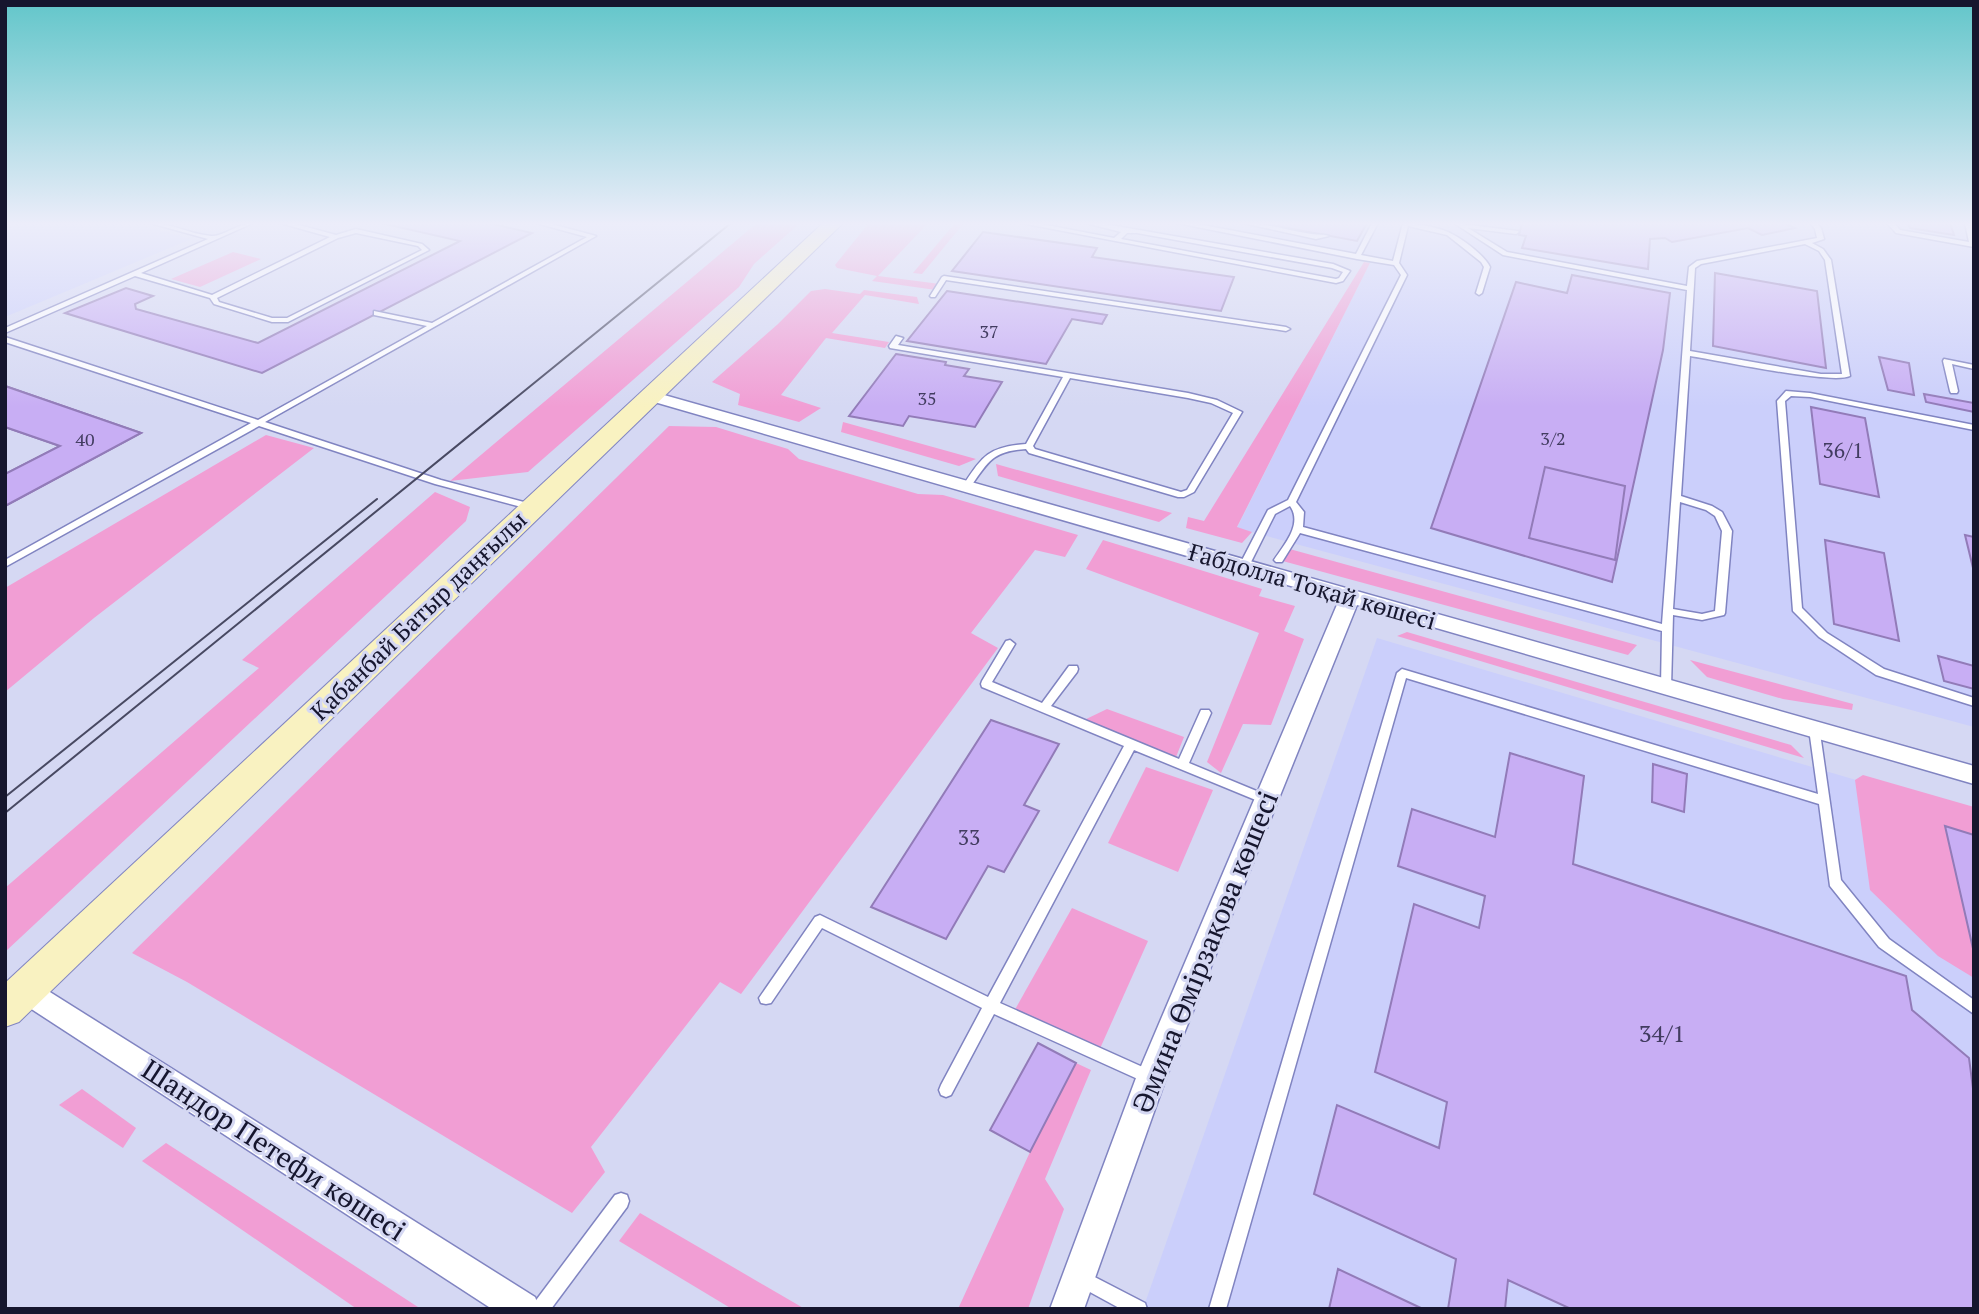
<svg xmlns="http://www.w3.org/2000/svg" width="1979" height="1314" font-family="'PT Serif',serif">
  <style>
    .built { fill: #cbcffb }
    .green { fill: #f19ed4 }
    .building { fill: #c8aef4; stroke: #927bb8; stroke-width: 2 }
    .lines { fill: none; stroke-linecap: round; stroke-linejoin: round }
    .service-casing { stroke: #8084c1; stroke-width: 3 }
    .minor-casing { stroke: #8084c1; stroke-width: 3 }
    .secondary-casing { stroke: #8084c1; stroke-width: 2 }
    .service { fill: #fff; fill-rule: evenodd }
    .minor { fill: #fff; fill-rule: evenodd }
    .secondary { fill: #f9f2c1; fill-rule: evenodd }
    .tram { stroke: #484962; stroke-width: 2 }
    .labels { text-anchor: middle; stroke-width: 6; stroke-linejoin: round; paint-order: stroke }
    .far-number-label { font-size: 18px; fill: #423c60 }
    .number-label { font-size: 21px; fill: #423c60 }
    .street-label { font-size: 24px; fill: #16162e; stroke: #d5d8f3 }
    .near-number-label { font-size: 24px; fill: #423c60 }
    .near-street-label { font-size: 28px; fill: #16162e; stroke: #d5d8f3 }
  </style>
  <rect width="100%" height="100%" fill="#d5d8f3"/>
  <!-- built -->
  <g class="built">
    <polygon points="5,223 132,223 191,239 5,317"/>
    <polygon points="1161,223 1974,223 1974,727 1237,528 1370,263"/>
    <polygon points="1377,638 1974,815 1974,1309 1143,1309"/>
  </g>
  <!-- green -->
  <g class="green">
    <polygon points="757,223 800,223 754,264 739,287 528,472 450,481"/>
    <polygon points="869,223 928,223 878,276 940,284 936,290 872,281 877,276 837,268 835,265"/>
    <polygon points="955,223 963,224 922,274 913,273"/>
    <polygon points="233,252 261,259 200,287 171,279"/>
    <polygon points="1364,262 1370,263 1237,527 1252,532 1242,543 1186,528 1188,517 1204,521"/>
    <polygon points="825,289 860,294 864,290 917,297 919,304 865,295 832,333 889,342 885,348 826,338 781,395 821,408 799,422 738,405 740,394 712,382 778,324 811,291"/>
    <polygon points="843,422 976,459 959,466 841,432"/>
    <polygon points="669,426 716,427 788,449 799,459 918,494 943,495 1078,535 1065,557 1035,550 971,633 998,648 741,994 720,982 591,1147 605,1172 572,1213 187,982 132,953"/>
    <polygon points="266,435 314,448 94,618 5,692 5,588"/>
    <polygon points="996,464 1172,513 1159,522 998,476"/>
    <polygon points="435,492 470,507 466,521 5,952 5,888 259,668 242,660"/>
    <polygon points="1103,540 1262,589 1259,596 1295,606 1284,631 1304,639 1271,725 1243,724 1221,773 1207,762 1259,633 1086,569"/>
    <polygon points="1286,548 1637,645 1628,655 1279,560"/>
    <polygon points="1407,632 1791,745 1804,758 1397,636"/>
    <polygon points="1690,660 1853,704 1852,710 1783,699 1707,677"/>
    <polygon points="1107,709 1184,737 1174,762 1080,722"/>
    <polygon points="1146,767 1213,790 1178,872 1108,843"/>
    <polygon points="1863,775 1974,807 1974,835 1945,827 1974,953 1974,978 1938,956 1870,890 1855,780"/>
    <polygon points="1072,908 1148,941 1098,1053 1012,1015"/>
    <polygon points="1076,1063 1091,1070 1045,1179 1064,1209 1028,1309 958,1309 1030,1152"/>
    <polygon points="82,1089 136,1128 123,1148 59,1105"/>
    <polygon points="166,1143 421,1309 357,1309 142,1161"/>
    <polygon points="640,1213 805,1309 732,1309 619,1241"/>
  </g>
  <!-- building -->
  <g class="building">
    <polygon points="381,223 489,223 532,233 262,373 65,313 126,288 153,296 135,304 136,309 258,343 460,241"/>
    <polygon points="1261,223 1367,223 1357,241"/>
    <polygon points="1522,223 1784,223 1795,228 1762,235 1748,228 1672,242 1665,238 1650,239 1648,269 1522,248 1526,236 1519,235"/>
    <polygon points="1908,223 1950,223 1954,235 1910,228"/>
    <polygon points="983,232 1097,248 1092,257 1234,277 1221,311 952,271"/>
    <polygon points="1715,273 1817,291 1826,368 1713,346"/>
    <polygon points="1572,275 1670,293 1663,350 1612,582 1431,528 1516,282 1567,293"/>
    <polygon points="947,291 1107,315 1102,324 1072,319 1046,364 907,341"/>
    <polygon points="896,354 946,362 945,365 969,369 964,376 1002,382 975,427 909,416 903,426 849,416"/>
    <polygon points="1879,357 1909,363 1914,395 1888,390"/>
    <polygon points="5,386 141,433 5,506 5,474 60,446 5,427"/>
    <polygon points="5,386 141,433 5,506 5,474 60,446 5,427"/>
    <polygon points="1924,394 1974,403 1974,412 1926,402"/>
    <polygon points="1811,407 1865,418 1879,497 1820,484"/>
    <polygon points="1545,467 1625,486 1615,560 1529,538"/>
    <polygon points="1965,535 1974,537 1974,572"/>
    <polygon points="1825,540 1884,553 1899,641 1834,624"/>
    <polygon points="1938,656 1974,666 1974,689 1944,681"/>
    <polygon points="991,720 1059,744 1024,805 1039,811 1004,872 988,866 946,939 871,907"/>
    <polygon points="1510,753 1584,776 1573,864 1906,976 1912,1010 1969,1058 1974,1096 1974,1309 1571,1309 1508,1280 1505,1309 1448,1309 1456,1259 1314,1194 1337,1105 1439,1148 1447,1102 1375,1072 1414,904 1479,928 1485,896 1398,866 1412,809 1495,837"/>
    <polygon points="1653,764 1687,774 1684,812 1652,802"/>
    <polygon points="1945,826 1974,835 1974,953"/>
    <polygon points="1038,1043 1076,1063 1030,1152 990,1130"/>
    <polygon points="1338,1269 1423,1309 1329,1309"/>
  </g>
  <g class="lines">
    <!-- service casing -->
    <g class="service-casing">
      <g id="service">
        <path d="M150,223c21,0 40,11 61,13 12,1 27,-13 42,-13l-112,50 71,22 118,-58 -50,-14h12l44,12 20,-6 66,15 7,6 -141,72h-16l-58,-18 -4,-6 -75,-22 -130,57v-5l203,-89zM356,233l62,13 4,4 -135,68h-15l-53,-16 -2,-4 121,-60z"/>
        <polygon points="536,223 548,223 596,236 265,422 441,480 535,505 537,507 535,509 529,509 435,484 259,426 5,567 5,560 251,423 5,342 5,337 258,420 427,326 374,315 374,311 432,323 587,237"/>
        <path d="M1021,223h15l78,15 7,-6 -35,-9h13l234,41 17,7 -7,10 -7,2zM1127,233h10l195,35 11,4 -4,6 -3,1 -215,-40z"/>
        <path d="M1177,223h15l164,31 16,-31h6l-17,32 32,6 10,-38c12,0 39,5 49,11 12,6 33,22 38,33l-8,26 -3,2 -3,-2 8,-26 -3,-5 -34,-27 -39,-9 -9,37 8,12 -111,227 8,10 -1,15 359,97 25,-334 -184,-35 -49,-32 64,8 1,1 -3,2 -48,-6 39,24 180,34 2,-19 8,-6 120,-23 -2,-9 -5,-6h7l4,5 3,11 -12,4 11,6 8,11 19,116c-18,9 -133,-16 -160,-20l-9,140 31,10 10,6 10,19 -7,82 -1,2 -22,5 -29,-5 -2,72 -5,4 -5,-4 1,-56 -362,-98 -18,29h-6l-2,-2c10,-15 29,-36 16,-54l-15,8 -27,54 -5,3 -3,-1 -2,-2 30,-58 20,-10 113,-225 -7,-10 -37,-6zM1805,244l14,7 6,9 17,114h-21l-131,-23 5,-83 6,-4zM1680,502l26,8 9,6 7,15 -7,80 -13,3 -29,-5z"/>
        <path d="M1243,223c24,0 46,8 69,11 7,1 12,0 17,2l-13,3z"/>
        <polygon points="1887,223 1894,223 1900,230 1969,242 1965,223 1971,223 1974,234 1974,247 1896,233"/>
        <polygon points="944,276 1286,327 1290,329 1286,331 946,280 935,297 931,297 930,296 942,277"/>
        <path d="M896,336l7,2 -5,7 290,48 29,7 25,12 -48,80 -10,5h-6l-149,-44 -3,-4c-34,2 -38,13 -57,40l-3,1 -4,-3c20,-30 25,-40 64,-43l37,-67 -173,-29 -1,-2zM1070,378l118,20 23,5 22,10 -46,77 -6,2 -146,-43 -2,-3z"/>
        <polygon points="1944,359 1974,365 1974,369 1952,364 1958,391 1957,393 1951,393 1950,391 1943,361"/>
        <polygon points="1786,391 1810,393 1974,425 1974,430 1810,397 1791,396 1785,401 1802,608 1827,633 1884,669 1974,698 1974,706 1876,675 1819,637 1793,611 1777,401"/>
        <polygon points="1010,640 1015,644 992,682 1042,703 1069,666 1077,666 1078,669 1077,672 1051,706 1179,759 1201,710 1209,710 1211,713 1189,763 1271,797 1273,800 1271,803 1267,805 1263,803 1134,750 1000,1003 1156,1073 1158,1078 1156,1083 1151,1085 994,1014 951,1095 946,1097 941,1095 939,1090 941,1085 982,1008 822,928 771,1003 766,1004 761,1003 759,998 815,917 820,915 988,997 1124,746 982,687 981,684 982,681 1006,641"/>
        <polygon points="1402,669 1818,794 1809,729 1811,726 1819,726 1841,880 1889,939 1974,1000 1974,1014 1879,947 1830,886 1819,804 1406,678 1226,1309 1209,1309 1397,673"/>
        <polygon points="621,1193 627,1195 629,1201 627,1207 551,1309 532,1309 534,1303 615,1195"/>
        <polygon points="1083,1271 1145,1303 1147,1309 1121,1309 1077,1285 1075,1279 1077,1273"/>
      </g>
    </g>
    <!-- minor casing -->
    <g class="minor-casing">
      <g id="minor">
        <polygon points="650,391 1974,766 1974,784 1357,605 1166,1078 1084,1309 1050,1309 1136,1078 1339,600 644,399 642,396"/>
        <polygon points="26,977 535,1297 540,1309 492,1309 16,999 12,990 16,981"/>
      </g>
    </g>
    <!-- secondary casing -->
    <g class="secondary-casing">
      <polygon id="secondary" points="823,223 843,223 19,1022 5,1027 5,983"/>
    </g>
    <!-- service -->
    <use href="#service" class="service"/>
    <!-- minor -->
    <use href="#minor" class="minor"/>
    <!-- secondary -->
    <use href="#secondary" class="secondary"/>
    <!-- tram -->
    <g class="tram">
      <polyline points="5,797 377,499"/>
      <polyline points="5,813 731,223"/>
    </g>
  </g>
  <!-- sky -->
  <linearGradient id="sky" x2="0" y2="1"><stop stop-color="#62c6ca"/><stop offset="0.55" stop-color="#ecedfa"/><stop offset="1" stop-color="#ecedfa" stop-opacity="0"/></linearGradient>
  <rect width="1979" height="407" fill="url(#sky)"/>
  <g class="labels">
    <!-- far-number labels -->
    <g class="far-number-label">
      <text x="989" y="338">37</text>
      <text x="927" y="405">35</text>
      <text x="1553" y="445">3/2</text>
      <text x="85" y="446">40</text>
    </g>
    <!-- number labels -->
    <g class="number-label">
      <text x="1843" y="458">36/1</text>
      <text x="969" y="845">33</text>
    </g>
    <!-- street labels -->
    <g class="street-label">
      <text transform="translate(1312 587) rotate(16)" y="8">Ғабдолла Тоқай көшесі</text>
      <text transform="translate(419 616) rotate(-44)" y="8">Қабанбай Батыр даңғылы</text>
    </g>
    <!-- near-number labels -->
    <g class="near-number-label">
      <text x="1662" y="1042">34/1</text>
    </g>
    <!-- near-street labels -->
    <g class="near-street-label">
      <text transform="translate(1205 952) rotate(-68)" y="10">Әмина Өмірзақова көшесі</text>
      <text transform="translate(274 1150) rotate(33)" y="10">Шандор Петефи көшесі</text>
    </g>
  </g>
  <!-- border -->
  <rect width="1979" height="1314" fill="none" stroke="#16162e" stroke-width="14"/>
</svg>
